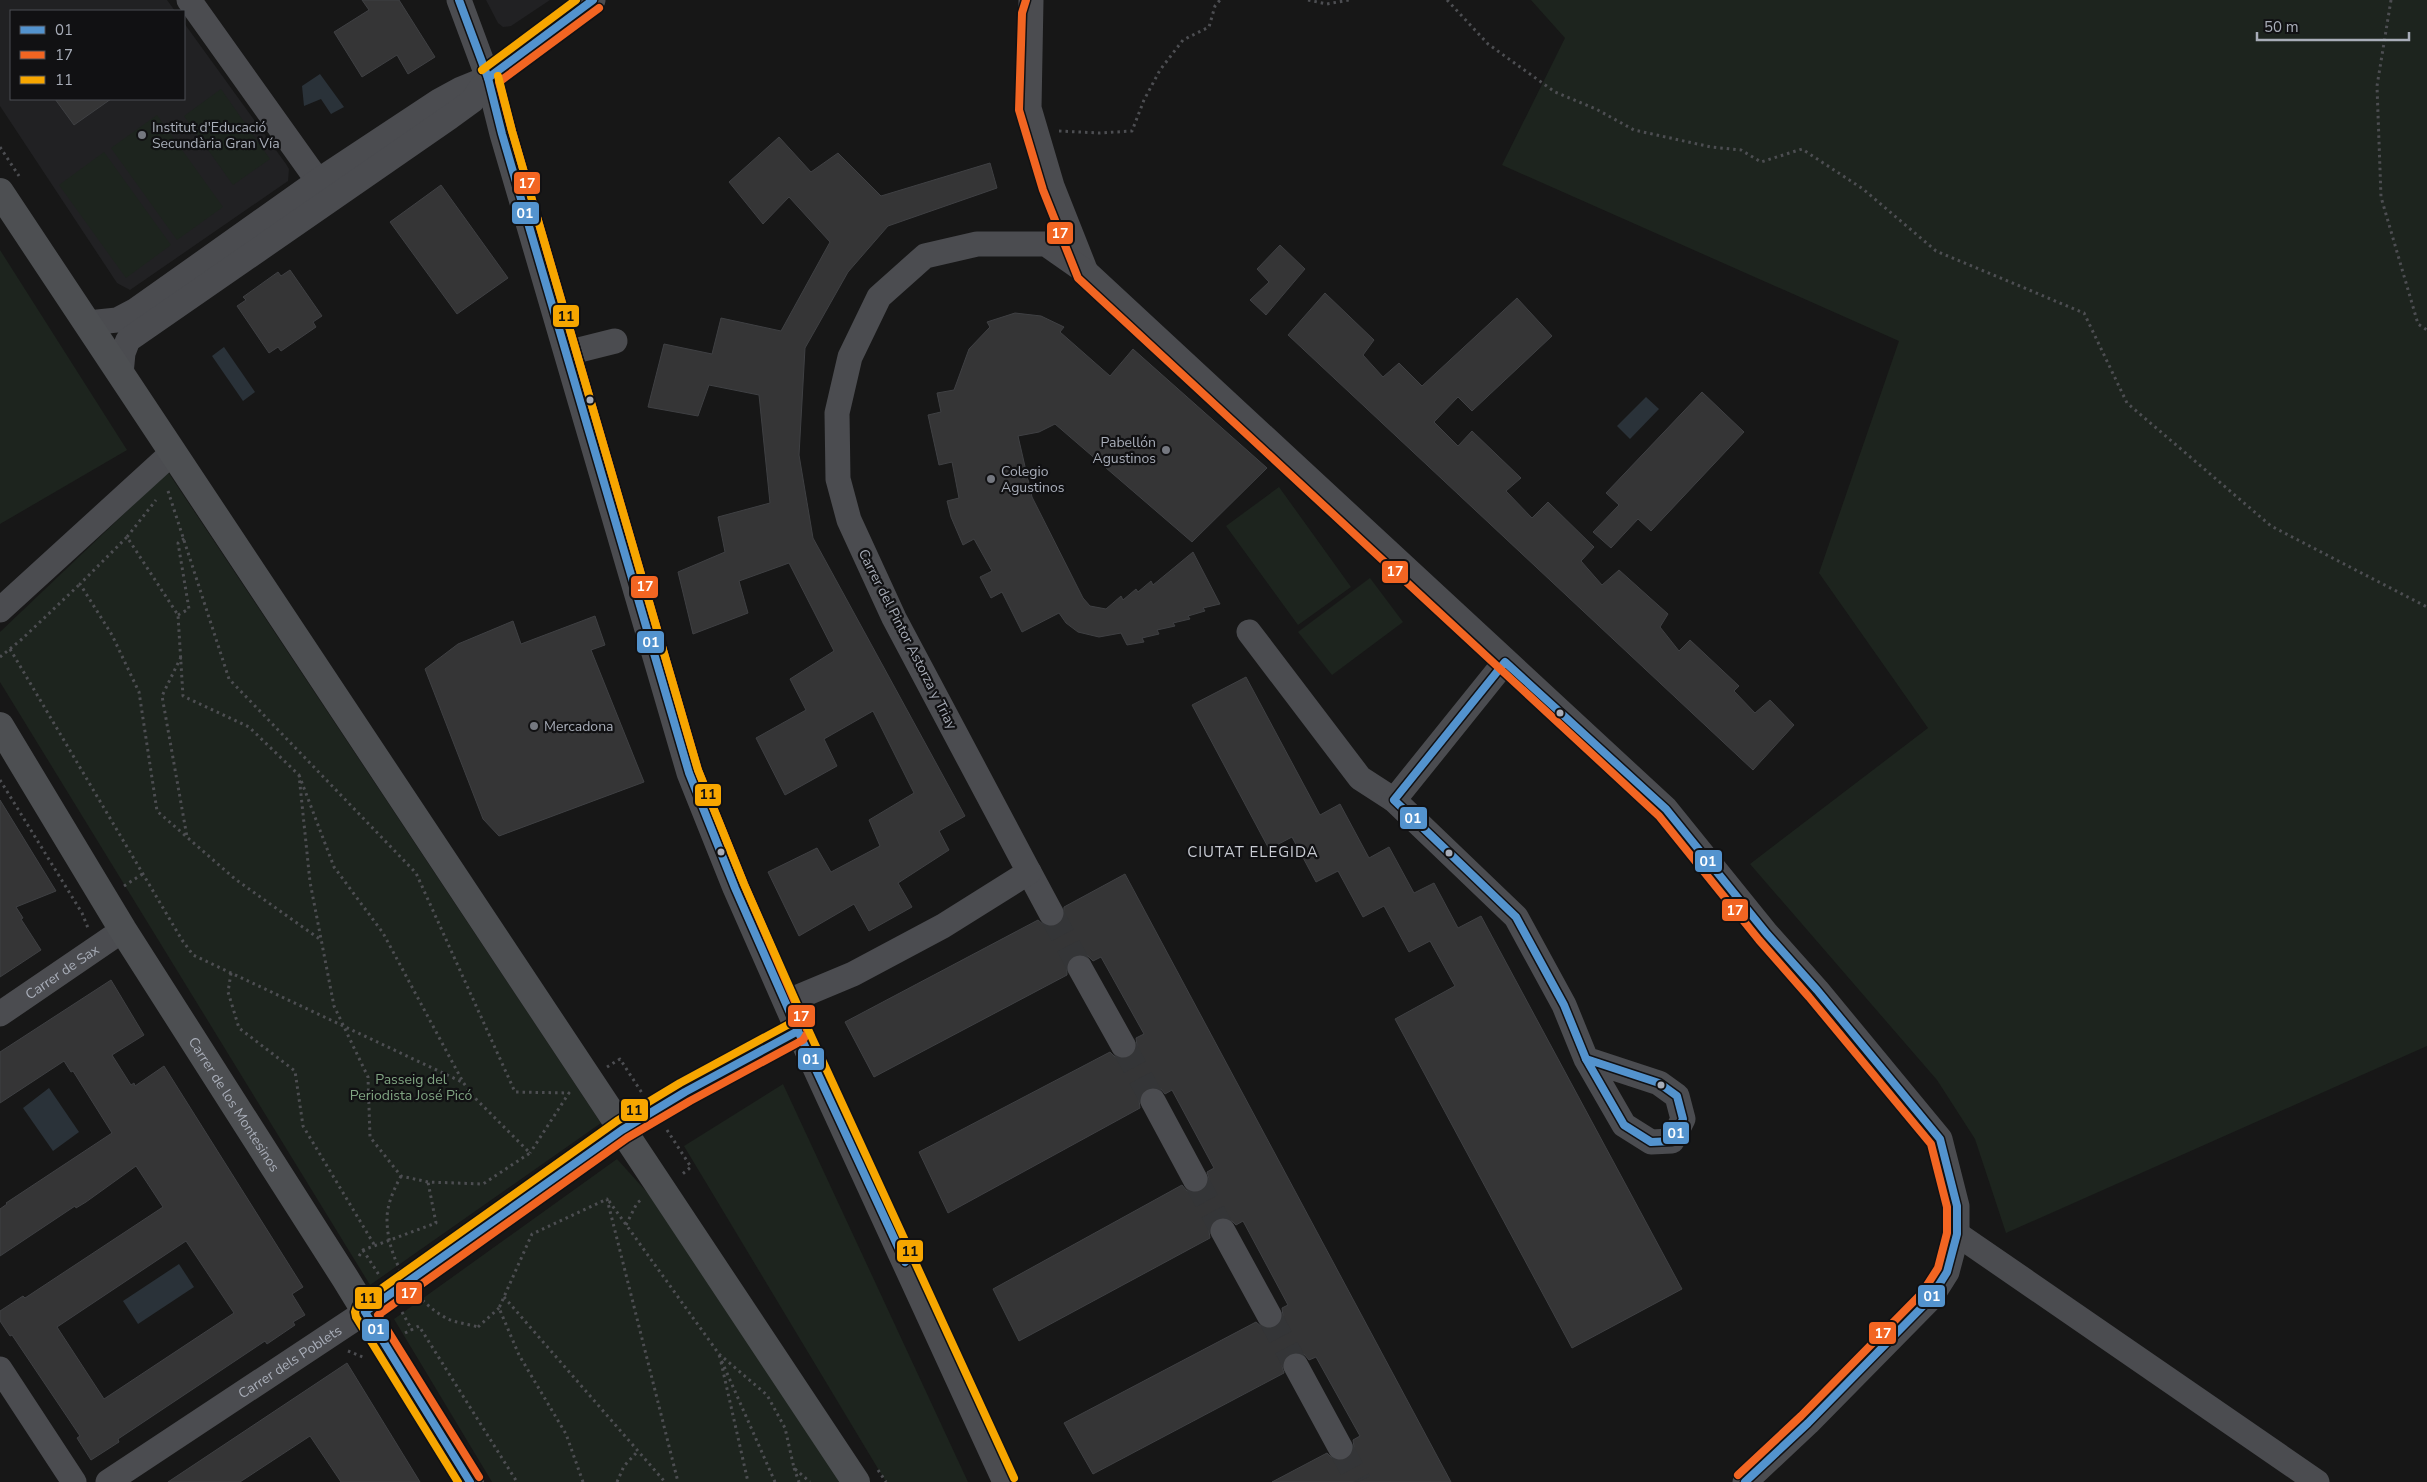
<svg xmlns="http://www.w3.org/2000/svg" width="2427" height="1482" font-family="'Nunito Sans',sans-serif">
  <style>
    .built { fill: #212123 }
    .green { fill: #1d241e }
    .water { fill: #2a3239 }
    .building { fill: #353536; stroke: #3f4043; fill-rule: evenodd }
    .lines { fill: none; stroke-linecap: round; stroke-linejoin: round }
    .minor-tunnel { stroke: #343537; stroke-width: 25; stroke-dasharray: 25 12; stroke-linecap: butt }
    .path { stroke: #4d4e52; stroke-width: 3; stroke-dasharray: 2.5 4; stroke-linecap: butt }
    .minor { stroke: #4b4c50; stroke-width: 25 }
    .major { stroke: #4d4f52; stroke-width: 28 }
    .path-bridge { stroke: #4d4e52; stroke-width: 3; stroke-dasharray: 2.5 4; stroke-linecap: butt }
    .bus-1-casing { stroke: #111113; stroke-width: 11 }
    .bus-2-casing { stroke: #111113; stroke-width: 11 }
    .bus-3-casing { stroke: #111113; stroke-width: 11 }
    .bus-1 { stroke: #5393ce; stroke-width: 8 }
    .bus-2 { stroke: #f26522; stroke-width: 8 }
    .bus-3 { stroke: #f7a600; stroke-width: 8 }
    .poi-dot { fill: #757880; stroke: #111113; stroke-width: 2 }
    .bus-dot { fill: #a8adb8; stroke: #111113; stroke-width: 2 }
    .labels { text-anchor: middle; stroke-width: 4.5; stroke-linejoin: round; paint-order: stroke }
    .poi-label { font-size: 14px; fill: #a8adb8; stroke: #111113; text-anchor: start }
    .street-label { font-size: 14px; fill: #a8adb8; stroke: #111113 }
    .park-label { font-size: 14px; fill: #7fa381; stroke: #111113 }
    .neighbourhood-label { font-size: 15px; letter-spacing: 1px; fill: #c9ccd4; stroke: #111113 }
    .line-badge { stroke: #111113; stroke-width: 2 }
    .badge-label { font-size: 14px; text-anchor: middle; font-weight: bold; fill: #fff }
    .pale-badge-label { font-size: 14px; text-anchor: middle; font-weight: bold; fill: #111 }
  </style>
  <rect width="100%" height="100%" fill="#171717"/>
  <!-- built -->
  <g class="built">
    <polygon points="0,0 167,0 175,11 11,11 11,99 184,99 184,23 286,164 289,169 288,181 130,290 117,283 0,106"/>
    <polygon points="486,0 550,0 511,26 503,27 498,23"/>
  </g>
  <!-- green -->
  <g class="green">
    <polygon points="1531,0 2427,0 2427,1046 2006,1233 1975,1139 1937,1080 1750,864 1928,728 1819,573 1899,341 1502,165 1565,38"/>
    <polygon points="221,89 270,159 233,185 184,116"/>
    <polygon points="157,115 223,207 177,240 111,148"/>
    <polygon points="104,152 171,245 126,278 59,185"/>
    <polygon points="0,250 127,450 0,524"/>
    <polygon points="168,472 601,1123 370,1285 0,682 0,632"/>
    <polygon points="1279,487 1351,587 1298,625 1226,526"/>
    <polygon points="1370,578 1403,622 1332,675 1298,632"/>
    <polygon points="783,1084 968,1482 886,1482 684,1146"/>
    <polygon points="617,1159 655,1201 843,1482 492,1482 394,1319"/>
  </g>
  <!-- water -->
  <g class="water">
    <polygon points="320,74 344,107 331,114 321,99 304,106 302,86"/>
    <polygon points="224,347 255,392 243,401 212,356"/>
    <polygon points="1646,397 1659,409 1630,439 1617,426"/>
    <polygon points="49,1088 79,1132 53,1151 23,1108"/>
    <polygon points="179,1264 194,1287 138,1324 123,1301"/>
  </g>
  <!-- building -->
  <g class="building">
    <polygon points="362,0 399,0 435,57 408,74 397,55 362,77 334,32 369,10"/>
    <polygon points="55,99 111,99 74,125"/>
    <polygon points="779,137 811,172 838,153 881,196 990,163 997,188 888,226 848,272 805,348 799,455 813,538 965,816 939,831 949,850 898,883 912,907 869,931 854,904 799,936 768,872 817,848 831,872 880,846 869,820 914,793 873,711 824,739 837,766 785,795 756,738 806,710 790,679 834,651 789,563 739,581 748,613 693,634 678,572 725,552 718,517 770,503 759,395 709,385 698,416 648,407 664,344 712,354 721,318 781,331 830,242 789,197 763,224 729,182"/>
    <polygon points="441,185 508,278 457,314 390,222"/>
    <polygon points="1280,245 1305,269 1266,315 1250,300 1269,282 1257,269"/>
    <polygon points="290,270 322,316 313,322 316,327 281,351 278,347 269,353 237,306 246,300 243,297 278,272 281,276"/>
    <polygon points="1325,293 1374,340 1363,355 1383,377 1399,363 1422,386 1517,298 1552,336 1472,411 1458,397 1434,422 1458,446 1472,431 1521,478 1506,491 1532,518 1548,502 1594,547 1581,561 1602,585 1619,570 1668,614 1660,627 1679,651 1690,640 1739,686 1734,691 1755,713 1770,700 1794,725 1753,770 1288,335"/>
    <polygon points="1015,313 1041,316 1064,327 1060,332 1110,376 1133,349 1267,468 1192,542 1055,424 1039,432 1018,436 1032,497 1083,598 1090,606 1106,609 1121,596 1123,600 1136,589 1138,592 1151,581 1153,585 1193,552 1220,604 1203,608 1205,611 1188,616 1190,619 1173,623 1175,626 1157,630 1159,634 1142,638 1144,642 1127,645 1121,633 1099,637 1078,632 1066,623 1059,613 1022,632 1002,592 991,598 980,577 992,571 974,539 963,545 951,517 947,501 959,498 952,462 939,465 928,415 941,412 937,393 954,390 969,349 990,327 987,322"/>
    <polygon points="1702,392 1744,432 1651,531 1638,519 1611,548 1593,532 1619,505 1606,493"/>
    <polygon points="595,616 605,645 591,650 644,782 499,836 483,819 425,669 458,644 513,621 521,644"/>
    <polygon points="1246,677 1320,815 1340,804 1369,858 1389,847 1414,893 1434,883 1458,928 1481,916 1682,1289 1572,1348 1395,1019 1455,986 1430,941 1409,952 1384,906 1363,917 1338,871 1316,882 1292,837 1269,849 1192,705"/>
    <polygon points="0,800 56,891 16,907 23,918 21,919 41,950 0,977"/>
    <polygon points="1125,874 1451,1482 1272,1482 1327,1453 1333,1459 1346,1460 1352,1454 1354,1447 1353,1440 1360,1436 1316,1357 1309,1360 1304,1354 1296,1352 1289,1354 1284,1359 1282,1366 1284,1373 1093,1474 1064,1423 1256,1322 1262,1327 1275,1328 1281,1322 1283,1316 1282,1308 1288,1305 1243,1221 1236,1225 1230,1219 1223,1217 1216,1219 1211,1224 1209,1231 1210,1238 1019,1341 993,1289 1182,1185 1187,1191 1194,1193 1201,1192 1207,1187 1209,1179 1207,1172 1214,1168 1172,1090 1165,1094 1161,1089 1154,1087 1146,1089 1139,1100 1140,1108 948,1213 919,1152 1110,1052 1115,1057 1122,1059 1130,1058 1135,1053 1137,1046 1136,1038 1144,1034 1101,957 1093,961 1087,955 1073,955 1067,961 1067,975 874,1077 845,1022 1038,920 1044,925 1057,926 1063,920 1064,907"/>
    <path d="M111,980l33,55 -32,20 19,30 3,-2 1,3 29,-20 139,221 -11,7 13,21 -12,7 2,3 -28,19 -2,-3 -147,98 1,3 -28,18 -14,-22 3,-2 -68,-101 -2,1 -10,-15v-10l23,-15 2,2 138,-91 -27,-41 -50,36 -10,6 -1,-2 -75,50v-47l7,-5 -1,-1 106,-70 -39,-62 -2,1 -7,-11 -64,42v-51zM186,1241l48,72 -130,86 -47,-72z"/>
    <polygon points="347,1363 420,1482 341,1482 310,1436 240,1482 168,1482"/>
  </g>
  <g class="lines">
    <!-- minor-tunnel -->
    <g class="minor-tunnel">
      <polyline points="1051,913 1080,968"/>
      <polyline points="1123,1045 1153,1101"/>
      <polyline points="1195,1179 1223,1231"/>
      <polyline points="1269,1315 1296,1366"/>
      <polyline points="1340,1447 1359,1482"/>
    </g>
    <!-- path -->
    <g class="path">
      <polyline points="1308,0 1327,4 1349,0"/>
      <polyline points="1447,0 1488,44 1555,92 1596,109 1634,130 1711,147 1741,150 1761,162 1802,149 1863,189 1936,251 2084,313 2127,403 2271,526 2427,607"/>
      <polyline points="2391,0 2377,86 2381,197 2418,324 2427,330"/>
      <polyline points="1059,131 1099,133 1132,131 1144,100 1160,70 1183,40 1209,27 1215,6 1220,0"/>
      <polyline points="0,147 19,176"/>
      <polyline points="168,491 229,679 416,873 515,1092 569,1093 530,1153"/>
      <polyline points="127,537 156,500"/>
      <polyline points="178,615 189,609 178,543 185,538"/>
      <polyline points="10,649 182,940 193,955 462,1082"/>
      <polyline points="0,657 22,639 80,584"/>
      <polyline points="181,657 162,696 187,837"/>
      <polyline points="299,775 334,867 383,933 463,1082 472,1095 530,1153 483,1184 428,1182 401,1176 370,1137 368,1077 334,1006 310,882 299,775 249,727 183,696 178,615 127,537 80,584 112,635 139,692 157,811 235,879 321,940"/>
      <polyline points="0,780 82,913 88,928"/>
      <polyline points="124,886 144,873"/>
      <polyline points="231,973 228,992 239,1028 295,1071 303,1126 375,1246"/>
      <polyline points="607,1067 620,1059 642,1093"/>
      <polyline points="667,1130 691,1167 680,1176"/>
      <polyline points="609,1201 719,1354 767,1395 785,1428 794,1468 810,1482"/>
      <polyline points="626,1225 637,1203 641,1200"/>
      <polyline points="363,1250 379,1275"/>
      <polyline points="359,1256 363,1250 436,1223 428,1182"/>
      <polyline points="504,1297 665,1482"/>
      <polyline points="402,1312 412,1330"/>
      <polyline points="478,1327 499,1308"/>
      <polyline points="405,1333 419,1326 517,1482"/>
      <polyline points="348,1351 365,1358"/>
      <polyline points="719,1355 775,1482"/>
      <polyline points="721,1362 748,1482"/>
      <polyline points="794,1468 799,1482"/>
      <polyline points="878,1470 886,1482"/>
      <polyline points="583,1482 566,1434 519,1355 499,1308 532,1234 607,1199 678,1482"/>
      <polyline points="617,1482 624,1466 638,1451"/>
    </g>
    <!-- minor -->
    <g class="minor">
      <polyline points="189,0 318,181"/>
      <polyline points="459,0 488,78 502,134 689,773 735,888 798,1031 1005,1482"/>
      <polyline points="1031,0 1029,108 1052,186 1086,272"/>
      <polyline points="88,323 117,320 136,310 318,181 439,101 461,89 488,78 593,0"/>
      <polyline points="567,353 615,341"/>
      <polyline points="121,374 123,353 128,340 450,117 472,101 482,86"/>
      <polyline points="0,610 172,453"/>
      <polyline points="1249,632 1360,778 1394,800 1516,917 1564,1005 1586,1059 1624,1125 1651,1142 1672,1141 1683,1119 1677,1096 1659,1083 1586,1059"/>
      <polyline points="1394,800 1505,662"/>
      <polyline points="1029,872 1051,913"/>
      <polyline points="1080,968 1123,1045"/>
      <polyline points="786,1002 853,974 943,926 1029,872 894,618 849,520 838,479 837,413 850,357 879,297 925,256 977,244 1046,244 1086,272 1666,809 1767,934 1817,990 1940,1139 1957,1206 1957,1234 1947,1272 1930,1299 1808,1423 1745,1482"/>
      <path id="s1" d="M0,1014l123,-84"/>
      <polyline points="1153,1101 1195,1179"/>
      <polyline points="1223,1231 1269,1315"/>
      <polyline points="1957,1234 2317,1482"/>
      <polyline points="1296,1366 1340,1447"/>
      <polyline points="0,1369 74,1482"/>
      <path id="s2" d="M108,1482l257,-170 257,-182 63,-38 113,-61"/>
    </g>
    <!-- major -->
    <g class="major">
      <polyline points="0,192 856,1482"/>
      <path id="s3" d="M0,726l123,204 222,348 125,204"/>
    </g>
    <!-- path-bridge -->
    <path class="path-bridge" d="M401,1176c-7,13 -14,28 -14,43 0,40 26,82 61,100 9,4 20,5 30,8"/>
    <!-- bus-1 casing -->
    <g class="bus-1-casing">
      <g id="bus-1">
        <polyline points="459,0 488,78 502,134 689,773 735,888 798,1031 905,1262"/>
        <polyline points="488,78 593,0"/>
        <polygon points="1586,1059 1659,1083 1677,1096 1683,1119 1672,1141 1651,1142 1624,1125"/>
        <polyline points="1586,1059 1564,1005 1516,917 1394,800 1505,662 1666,809 1767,934 1817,990 1940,1139 1957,1206 1957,1234 1947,1272 1930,1299 1808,1423 1745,1482"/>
        <polyline points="470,1482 365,1312 622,1130 685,1092 798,1031"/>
      </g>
    </g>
    <!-- bus-2 casing -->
    <g class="bus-2-casing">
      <g id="bus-2">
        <polyline points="1026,0 1022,13 1019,110 1043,190 1078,278 1659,816 1759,940 1809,997 1931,1144 1947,1207 1947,1233 1938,1268 1922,1293 1801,1416 1738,1475"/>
        <polyline points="479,1477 378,1315 627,1138 690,1101 803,1040 808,1032 744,884 698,770 512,131 499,82 599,8"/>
      </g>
    </g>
    <!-- bus-3 casing -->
    <g class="bus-3-casing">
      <g id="bus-3">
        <polyline points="482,70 576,0"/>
        <polyline points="498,76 512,131 698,770 744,884 807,1027 1014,1478"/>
        <polyline points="458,1482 356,1317 355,1312 357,1306 617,1121 680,1083 793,1022"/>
      </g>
    </g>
    <!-- bus-1 -->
    <use href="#bus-1" class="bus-1"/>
    <!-- bus-2 -->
    <use href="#bus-2" class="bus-2"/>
    <!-- bus-3 -->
    <use href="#bus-3" class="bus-3"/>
  </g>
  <!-- markers -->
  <g class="poi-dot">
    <circle cx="142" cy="135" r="5"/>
    <circle cx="1166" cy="450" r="5"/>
    <circle cx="991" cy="479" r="5"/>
    <circle cx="534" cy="726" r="5"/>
  </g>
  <g class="bus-dot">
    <circle cx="590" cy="400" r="4.5"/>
    <circle cx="1560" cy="713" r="4.5"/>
    <circle cx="721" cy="852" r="4.5"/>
    <circle cx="1449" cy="853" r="4.5"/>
    <circle cx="1661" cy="1085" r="4.5"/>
  </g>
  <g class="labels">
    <!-- poi labels -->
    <g class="poi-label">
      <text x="152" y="132">Institut d'Educació<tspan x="152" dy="16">Secundària Gran Vía</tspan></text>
      <text x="1156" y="447" text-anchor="end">Pabellón<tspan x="1156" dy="16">Agustinos</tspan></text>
      <text x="1001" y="476">Colegio<tspan x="1001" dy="16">Agustinos</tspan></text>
      <text x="544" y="731">Mercadona</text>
    </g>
    <!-- street labels -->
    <g class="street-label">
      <text transform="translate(908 639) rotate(63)" y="5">Carrer del Pintor Astorza y Triay</text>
      <text dy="5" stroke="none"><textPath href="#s1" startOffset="75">Carrer de Sax</textPath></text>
      <text dy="5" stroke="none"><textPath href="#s3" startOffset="445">Carrer de los Montesinos</textPath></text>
      <text dy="5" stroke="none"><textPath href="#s2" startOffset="218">Carrer dels Poblets</textPath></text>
    </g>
    <!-- park labels -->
    <g class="park-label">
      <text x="411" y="1084">Passeig del<tspan x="411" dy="16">Periodista José Picó</tspan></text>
    </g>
    <!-- neighbourhood labels -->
    <g class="neighbourhood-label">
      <text x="1253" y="857">CIUTAT ELEGIDA</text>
    </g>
  </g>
  <g class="line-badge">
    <rect x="513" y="171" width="28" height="24" rx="5" fill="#f26522"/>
    <rect x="511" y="201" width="29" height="24" rx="5" fill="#5393ce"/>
    <rect x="1046" y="221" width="28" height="24" rx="5" fill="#f26522"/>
    <rect x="552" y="304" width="28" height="24" rx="5" fill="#f7a600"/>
    <rect x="1381" y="560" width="28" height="24" rx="5" fill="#f26522"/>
    <rect x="630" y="575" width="29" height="24" rx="5" fill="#f26522"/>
    <rect x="636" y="630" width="29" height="24" rx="5" fill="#5393ce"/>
    <rect x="694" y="783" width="28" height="24" rx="5" fill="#f7a600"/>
    <rect x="1399" y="806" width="29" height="24" rx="5" fill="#5393ce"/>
    <rect x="1694" y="849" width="29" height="24" rx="5" fill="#5393ce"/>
    <rect x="1721" y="898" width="28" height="24" rx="5" fill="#f26522"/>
    <rect x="787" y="1004" width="29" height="24" rx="5" fill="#f26522"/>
    <rect x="797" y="1047" width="28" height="24" rx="5" fill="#5393ce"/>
    <rect x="620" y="1098" width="29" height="24" rx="5" fill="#f7a600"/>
    <rect x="1662" y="1121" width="28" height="24" rx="5" fill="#5393ce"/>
    <rect x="896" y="1239" width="28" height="24" rx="5" fill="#f7a600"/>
    <rect x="395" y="1281" width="28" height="24" rx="5" fill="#f26522"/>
    <rect x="1917" y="1284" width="29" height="24" rx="5" fill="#5393ce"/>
    <rect x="354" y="1286" width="29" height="24" rx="5" fill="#f7a600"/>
    <rect x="361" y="1318" width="29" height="24" rx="5" fill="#5393ce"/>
    <rect x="1868" y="1321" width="29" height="24" rx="5" fill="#f26522"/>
  </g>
  <g class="badge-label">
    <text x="527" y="188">17</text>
    <text x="525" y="218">01</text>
    <text x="1060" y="238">17</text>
    <text x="1395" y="576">17</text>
    <text x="645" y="591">17</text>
    <text x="651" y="647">01</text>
    <text x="1413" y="823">01</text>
    <text x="1708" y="866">01</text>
    <text x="1735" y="915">17</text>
    <text x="801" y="1021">17</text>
    <text x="811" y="1064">01</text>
    <text x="1676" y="1138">01</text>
    <text x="409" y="1298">17</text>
    <text x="1932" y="1301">01</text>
    <text x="376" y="1334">01</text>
    <text x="1883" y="1338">17</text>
  </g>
  <g class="pale-badge-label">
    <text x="566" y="321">11</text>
    <text x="708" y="799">11</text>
    <text x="634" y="1115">11</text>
    <text x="910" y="1256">11</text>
    <text x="368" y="1303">11</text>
  </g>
  <!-- legend -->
  <rect x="10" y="10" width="175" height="90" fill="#111113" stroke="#4d4f55"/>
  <rect x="20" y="26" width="25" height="8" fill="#5393ce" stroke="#4d4f55"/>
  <text x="55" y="35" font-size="15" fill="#a8adb8">01</text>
  <rect x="20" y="51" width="25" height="8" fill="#f26522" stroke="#4d4f55"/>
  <text x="55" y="60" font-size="15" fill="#a8adb8">17</text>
  <rect x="20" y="76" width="25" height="8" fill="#f7a600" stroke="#4d4f55"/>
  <text x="55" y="85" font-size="15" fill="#a8adb8">11</text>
  <!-- scale -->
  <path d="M2257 32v8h152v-8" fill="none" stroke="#a8adb8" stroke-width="2.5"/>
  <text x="2264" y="32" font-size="15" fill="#a8adb8" stroke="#111113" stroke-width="4" paint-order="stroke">50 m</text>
</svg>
